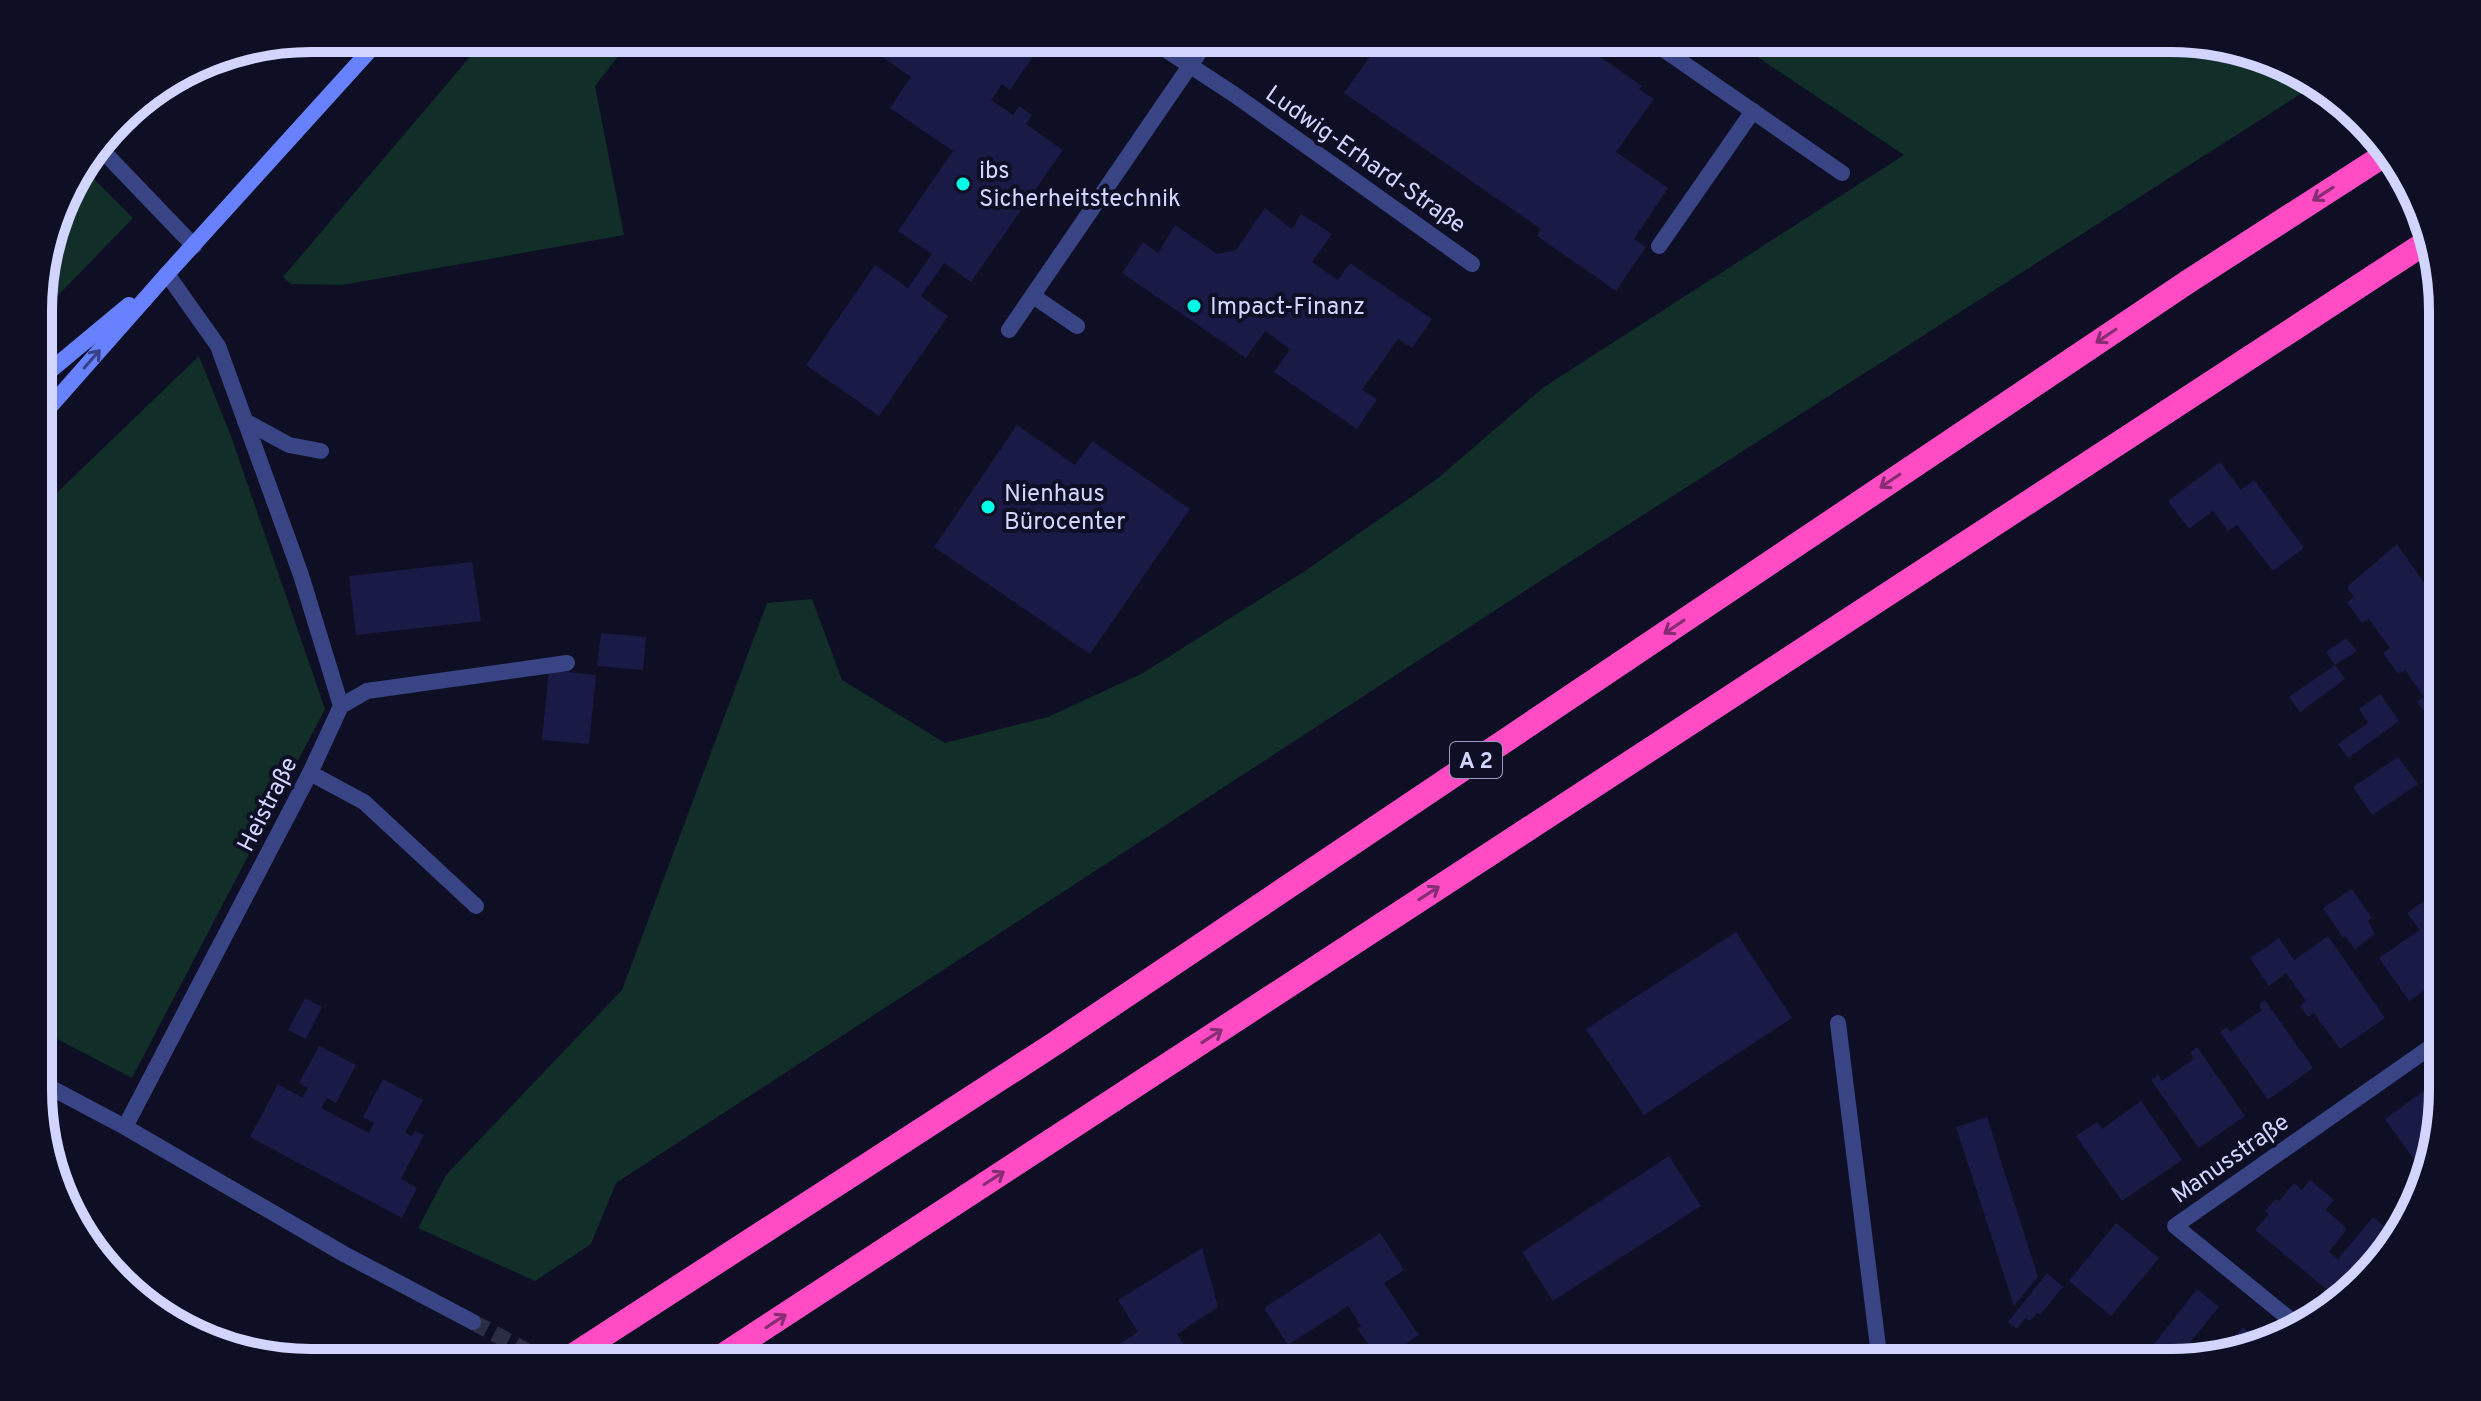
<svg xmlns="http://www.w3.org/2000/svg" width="2481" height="1401" font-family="Overpass,sans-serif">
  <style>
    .green { fill: #112f28 }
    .building { fill: #1a1a46 }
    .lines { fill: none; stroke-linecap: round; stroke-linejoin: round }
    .tertiary-tunnel { stroke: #2b2c45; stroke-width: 16; stroke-dasharray: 16 8; stroke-linecap: butt }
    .service { stroke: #384484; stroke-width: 16 }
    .minor { stroke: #384484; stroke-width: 16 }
    .tertiary { stroke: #384484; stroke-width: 16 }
    .secondary { stroke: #6882ff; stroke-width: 16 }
    .motorway { stroke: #ff4cc5; stroke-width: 24 }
    .oneway { stroke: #862d74 }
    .oneway2 { stroke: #364287 }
    .poi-dot { fill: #00fce4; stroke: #0e0e24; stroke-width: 3 }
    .labels { text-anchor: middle; stroke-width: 8; stroke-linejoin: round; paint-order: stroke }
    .shield { fill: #0e0e24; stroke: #9699bd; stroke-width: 2 }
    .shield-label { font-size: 22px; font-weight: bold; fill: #d1d5ff }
    .street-label { font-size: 24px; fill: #d1d5ff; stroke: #0e0e24 }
    .poi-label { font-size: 24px; fill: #d1d5ff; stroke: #0e0e24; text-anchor: start }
    .rim { fill: none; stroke: #d1d5ff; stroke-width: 10 }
  </style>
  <rect width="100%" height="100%" fill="#0e0e24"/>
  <!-- green -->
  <g class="green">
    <polygon points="486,38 596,38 619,55 595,86 624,235 342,285 291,284 283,277"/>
    <polygon points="1729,38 2170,38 2306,74 2316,84 1551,574 616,1183 591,1244 535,1281 418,1228 446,1175 622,990 767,603 812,599 842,680 945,743 1048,717 1143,673 1305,571 1437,479 1544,387 1904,155"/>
    <polygon points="83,168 133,218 40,314 40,276 66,190"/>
    <polygon points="199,356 232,439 325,709 132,1078 40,1030 40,509"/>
  </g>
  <!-- building -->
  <g class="building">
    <polygon points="880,38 984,38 991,43 994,38 1018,38 1037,51 1010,90 1002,84 991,100 1013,115 1019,106 1032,115 1026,124 1063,150 971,282 944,263 921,296 948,316 879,416 806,365 875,265 908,288 932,254 898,231 953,151 890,108 911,77 872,50"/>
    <polygon points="1383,38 1573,38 1642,86 1639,89 1654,99 1616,152 1668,188 1634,239 1646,247 1616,291 1537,236 1541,229 1344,93"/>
    <polygon points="1265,208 1292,229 1301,214 1332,234 1312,262 1338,280 1350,263 1432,319 1412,348 1398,339 1362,390 1377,399 1357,429 1274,372 1290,349 1265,331 1246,358 1122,273 1143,242 1158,253 1175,225 1217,254 1236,250"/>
    <polygon points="1017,425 1075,465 1092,441 1190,509 1090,654 934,547"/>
    <polygon points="2220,462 2241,490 2254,480 2304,548 2273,571 2237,525 2228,531 2213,511 2189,529 2168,501"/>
    <polygon points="2397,544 2442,609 2442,723 2440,720 2434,725 2417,702 2424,697 2405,670 2398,674 2383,653 2390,648 2369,619 2362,623 2347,602 2354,597 2347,587"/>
    <polygon points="472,562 481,621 356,635 349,576"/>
    <polygon points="601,633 646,637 643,670 597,666"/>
    <polygon points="2346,638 2357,651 2335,665 2326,652"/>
    <polygon points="2335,665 2345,679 2300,712 2289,697"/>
    <polygon points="549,670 596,675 589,744 542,740"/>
    <polygon points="2380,694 2399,721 2348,758 2338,744 2368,723 2359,709"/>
    <polygon points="2398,757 2418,784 2372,815 2353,787"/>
    <polygon points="2442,822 2442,844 2434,850 2424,835"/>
    <polygon points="2352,889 2372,918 2368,921 2375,934 2355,949 2345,936 2343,938 2323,908"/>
    <polygon points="2440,890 2442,893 2442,978 2409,1001 2379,958 2420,930 2407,913"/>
    <polygon points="1736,932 1792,1018 1644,1115 1586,1029"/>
    <polygon points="2328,936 2385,1018 2340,1049 2314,1013 2308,1017 2300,1006 2306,1001 2286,973 2269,986 2250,958 2279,938 2294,960"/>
    <polygon points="305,998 322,1007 306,1039 288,1030"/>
    <polygon points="2265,1000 2313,1068 2268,1100 2220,1032 2227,1027 2230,1032 2262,1010 2259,1005"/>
    <polygon points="319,1046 356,1065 336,1103 327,1098 321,1108 369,1133 374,1123 363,1117 383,1079 423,1100 405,1133 412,1136 415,1131 424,1135 401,1179 417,1188 402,1218 250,1137 278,1084 302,1098 308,1088 299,1083"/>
    <polygon points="2197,1047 2245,1116 2199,1148 2151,1080 2158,1075 2162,1081 2194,1059 2190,1053"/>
    <polygon points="2428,1088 2442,1108 2423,1172 2385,1119"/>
    <polygon points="2141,1101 2182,1160 2122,1201 2076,1136 2097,1122 2102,1129"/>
    <polygon points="1987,1117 2038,1277 2014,1306 1956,1127"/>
    <polygon points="1669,1156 1701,1206 1553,1301 1522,1252"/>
    <polygon points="2310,1180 2334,1200 2326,1210 2347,1229 2329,1252 2338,1259 2373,1217 2396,1237 2338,1299 2255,1230 2269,1214 2265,1211 2276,1199 2279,1201 2294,1183 2302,1190"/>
    <polygon points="2116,1223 2159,1258 2111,1316 2069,1281"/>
    <polygon points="1380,1233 1404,1270 1384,1283 1419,1335 1380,1361 1357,1328 1361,1326 1348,1306 1288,1345 1264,1308"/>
    <polygon points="1202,1248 1218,1307 1177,1334 1191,1355 1179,1363 1110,1363 1104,1354 1138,1332 1118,1300"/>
    <polygon points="2047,1273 2063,1287 2040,1315 2037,1313 2030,1321 2025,1318 2017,1329 2008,1322"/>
    <polygon points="2197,1289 2219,1307 2174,1362 2140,1362"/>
    <polygon points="2243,1327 2257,1339 2223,1350"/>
  </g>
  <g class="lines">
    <!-- tertiary-tunnel -->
    <polyline class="tertiary-tunnel" points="473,1322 549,1363"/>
    <!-- service -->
    <g class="service">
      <polyline points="1647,38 1842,173"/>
      <polyline points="1659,246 1753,111"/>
      <polyline points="167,274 218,346 301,575 341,706"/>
      <polyline points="1033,296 1077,326"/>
      <polyline points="245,421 289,445 321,451"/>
      <polyline points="310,773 364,802 476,906"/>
      <polyline points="1838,1023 1880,1363"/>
    </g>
    <!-- minor -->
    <g class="minor">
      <polyline points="1148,38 1235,95 1472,264"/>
      <polyline points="99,147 194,246"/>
      <polyline points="1009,330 1209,38"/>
      <polyline points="2442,446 2436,452 2432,519 2442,547"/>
      <polyline points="125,1127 310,773 341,706 367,691 567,663"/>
      <polyline points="2297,1325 2175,1226 2442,1039"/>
    </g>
    <!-- tertiary -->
    <polyline class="tertiary" points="40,1082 125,1127 344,1254 473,1322"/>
    <!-- secondary -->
    <g class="secondary">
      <polyline points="40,379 129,305"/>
      <polyline points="40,418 167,274 381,38"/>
    </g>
    <!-- motorway -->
    <g class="motorway">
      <polyline points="561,1363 1054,1044 2189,281 2389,152"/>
      <polyline points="711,1363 2425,243"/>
    </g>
  </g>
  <!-- one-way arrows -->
  <defs><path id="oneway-shaft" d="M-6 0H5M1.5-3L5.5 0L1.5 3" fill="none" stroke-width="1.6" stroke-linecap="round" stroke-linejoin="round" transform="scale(2)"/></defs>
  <g class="oneway">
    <use href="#oneway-shaft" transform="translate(2323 194) rotate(147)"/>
    <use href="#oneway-shaft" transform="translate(2106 336) rotate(146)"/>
    <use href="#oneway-shaft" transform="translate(1890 481) rotate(146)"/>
    <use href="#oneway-shaft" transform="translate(1674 627) rotate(146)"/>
    <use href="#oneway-shaft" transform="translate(1429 893) rotate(-33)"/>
    <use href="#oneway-shaft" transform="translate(1212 1036) rotate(-33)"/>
    <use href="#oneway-shaft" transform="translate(994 1178) rotate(-33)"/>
    <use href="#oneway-shaft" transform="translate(776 1321) rotate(-33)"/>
  </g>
  <use class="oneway2" href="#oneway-shaft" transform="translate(92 359) rotate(-49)"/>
  <!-- markers -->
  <g class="poi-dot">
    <circle cx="963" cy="184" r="8"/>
    <circle cx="1194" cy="306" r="8"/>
    <circle cx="988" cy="507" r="8"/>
  </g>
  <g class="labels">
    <!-- shield labels -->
    <rect class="shield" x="1450" y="742" width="52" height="36" rx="6"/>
    <g class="shield-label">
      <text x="1476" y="768">A 2</text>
    </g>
    <!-- street labels -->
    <g class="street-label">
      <text transform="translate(1366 159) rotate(35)" y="8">Ludwig-Erhard-Straße</text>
      <text transform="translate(267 804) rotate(-63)" y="8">Heistraße</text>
      <text transform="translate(2230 1158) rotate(-35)" y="8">Manusstraße</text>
    </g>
    <!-- poi labels -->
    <g class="poi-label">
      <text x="979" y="178">ibs<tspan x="979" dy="28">Sicherheitstechnik</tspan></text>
      <text x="1210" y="314">Impact-Finanz</text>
      <text x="1004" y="501">Nienhaus<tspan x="1004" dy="28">Bürocenter</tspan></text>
    </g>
  </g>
  <!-- crop -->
  <path d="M0 0H2481V1401H0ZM311 52H2170A259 259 0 0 1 2429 311V1090A259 259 0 0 1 2170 1349H311A259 259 0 0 1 52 1090V311A259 259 0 0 1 311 52Z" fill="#0e0e24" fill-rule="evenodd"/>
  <path class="rim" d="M311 52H2170A259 259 0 0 1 2429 311V1090A259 259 0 0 1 2170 1349H311A259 259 0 0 1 52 1090V311A259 259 0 0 1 311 52Z"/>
</svg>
